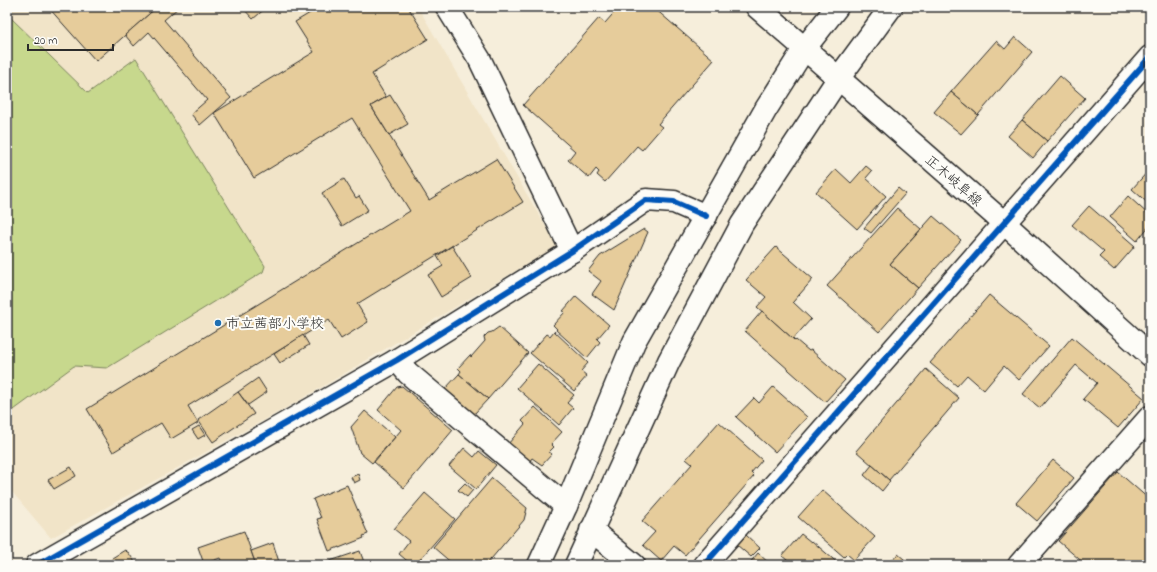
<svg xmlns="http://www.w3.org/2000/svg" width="1157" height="572" font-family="'Indie Flower','Klee One',sans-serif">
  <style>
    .built { fill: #f1e4c8 }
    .pitch { fill: #c7d88d; stroke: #79825c }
    .building { fill: #e6cc9b; stroke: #2b2b2b }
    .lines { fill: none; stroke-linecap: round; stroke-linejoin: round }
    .minor-casing { stroke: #2b2b2b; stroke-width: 25 }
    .tertiary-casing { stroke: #2b2b2b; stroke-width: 25 }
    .secondary-casing { stroke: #2b2b2b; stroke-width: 25 }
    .minor { stroke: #fdfcf7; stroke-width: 22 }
    .tertiary { stroke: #fdfcf7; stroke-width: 22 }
    .secondary { stroke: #fdfcf7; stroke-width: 22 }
    .cycleway-casing { stroke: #fdfcf7; stroke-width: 8 }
    .cycleway { stroke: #0057b8; stroke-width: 6 }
    .poi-dot { fill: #1f6fb2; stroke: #fdfcf7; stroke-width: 1.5 }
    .labels { text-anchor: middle; stroke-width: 4; stroke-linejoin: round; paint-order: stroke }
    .street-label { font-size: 14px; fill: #2b2b2b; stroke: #fdfcf7 }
    .poi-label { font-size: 14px; fill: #2b2b2b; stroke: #fdfcf7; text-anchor: start }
  </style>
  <rect width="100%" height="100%" fill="#f6eedb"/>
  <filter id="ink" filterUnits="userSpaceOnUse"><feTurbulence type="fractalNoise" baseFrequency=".025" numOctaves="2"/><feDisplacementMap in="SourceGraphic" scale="8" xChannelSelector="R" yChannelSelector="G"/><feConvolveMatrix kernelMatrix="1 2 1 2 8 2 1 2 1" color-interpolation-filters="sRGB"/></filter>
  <g filter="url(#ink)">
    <!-- built -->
    <polygon class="built" points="7,7 418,7 557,246 300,400 51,538 7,486"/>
    <!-- pitch -->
    <polygon class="pitch" points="7,17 10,17 88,93 136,58 265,266 263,272 107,368 74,366 7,415"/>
    <!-- building -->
    <g class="building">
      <polygon points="48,7 157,7 96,61"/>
      <polygon points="157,7 179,7 164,20 231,98 200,125 191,114 207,100 149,32 134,46 125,35"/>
      <polygon points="242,7 267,7 253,19"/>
      <polygon points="320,7 408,7 428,39 372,74 386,97 371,106 429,200 496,159 523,202 357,304 368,322 341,339 329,320 188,406 198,423 171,439 161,423 113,452 87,409 410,211 352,118 254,178 214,113 314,52 295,22"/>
      <polygon points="619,7 653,7 714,60 658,124 662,127 642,150 637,146 605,182 597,175 599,172 596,169 589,178 568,160 575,151 523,105 599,18 605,23"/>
      <polygon points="1015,37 1032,52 978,115 951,92 996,41 1005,49"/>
      <polygon points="1060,76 1085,98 1047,141 1022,120"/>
      <polygon points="951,92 978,115 961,134 934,112"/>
      <polygon points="390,95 408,124 389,135 371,106"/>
      <polygon points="1022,120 1047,141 1033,158 1008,136"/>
      <polygon points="866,166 872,171 866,178 886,196 857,229 816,192 836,169 851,183"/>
      <polygon points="1150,169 1150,205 1132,189"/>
      <polygon points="344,179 356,198 359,196 368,210 342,226 322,193"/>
      <polygon points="898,188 905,194 871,233 864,228"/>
      <polygon points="1128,196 1150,216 1150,225 1137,241 1110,217"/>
      <polygon points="1089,206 1135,246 1114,270 1099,257 1104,252 1072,225"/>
      <polygon points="897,208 921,229 890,264 918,288 879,332 827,286"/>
      <polygon points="933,216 961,240 918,288 890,264"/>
      <polygon points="644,229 648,232 614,310 592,294 601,281 588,271 600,256"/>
      <polygon points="452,246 472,278 441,297 428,275 443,266 437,256"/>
      <polygon points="776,247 813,279 793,302 811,319 793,339 757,307 766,297 746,280"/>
      <polygon points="989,295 1049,346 1019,380 1004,366 984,390 967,375 957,386 930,363"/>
      <polygon points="576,296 609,325 597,339 600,342 587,358 556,330 557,329 553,325 565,312 563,311"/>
      <polygon points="762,311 793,339 795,341 796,340 809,351 811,350 845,380 825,402 745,331"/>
      <polygon points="499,327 528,353 488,399 459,374 461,371 458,368 470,355 471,357 485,341 484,337 488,333 492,332"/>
      <polygon points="554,331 588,363 581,371 587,376 574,391 530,353 547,334 550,336"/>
      <polygon points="303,335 309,345 280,363 274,354"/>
      <polygon points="1072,337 1144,398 1118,428 1083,399 1097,383 1076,365 1040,408 1023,394"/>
      <polygon points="538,364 574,395 567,403 573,408 559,425 517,388"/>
      <polygon points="926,369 959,398 889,480 856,451"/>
      <polygon points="459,374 488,399 474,414 445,389"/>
      <polygon points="258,378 267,392 248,405 238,392"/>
      <polygon points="402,386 453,430 404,488 374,462 401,430 378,410 397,387"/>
      <polygon points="773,387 807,417 775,452 736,417 754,398 759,403"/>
      <polygon points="238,392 254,414 213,442 198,420"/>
      <polygon points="535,407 562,432 551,444 554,447 549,452 552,454 542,465 532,458 529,462 508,444 525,424 522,421"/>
      <polygon points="365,411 395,437 372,463 360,453 351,427"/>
      <polygon points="719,422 762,460 751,473 754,476 685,555 674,546 661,561 643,545 655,532 642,521 692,464 686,459"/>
      <polygon points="199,426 205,435 198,439 192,430"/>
      <polygon points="464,448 474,457 479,451 496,465 476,489 449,466"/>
      <polygon points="1053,460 1074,478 1037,521 1016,503"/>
      <polygon points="872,465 890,481 882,491 864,475"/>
      <polygon points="71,467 76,476 54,489 48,480"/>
      <polygon points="1118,472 1150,500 1150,565 1086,565 1058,541"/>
      <polygon points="358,474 360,480 354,483 351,477"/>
      <polygon points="492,478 527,508 524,520 486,565 454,565 433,547"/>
      <polygon points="465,483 473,490 467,497 458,490"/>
      <polygon points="347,485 368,534 363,536 364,538 339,548 339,547 329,551 317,519 321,518 313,499"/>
      <polygon points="822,490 875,537 854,560 847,554 844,557 798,517"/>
      <polygon points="425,493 455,519 415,565 412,565 399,554 409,541 394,529"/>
      <polygon points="244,531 256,565 223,565 220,558 204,564 198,547"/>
      <polygon points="801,534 811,542 812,541 840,565 791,565 792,564 782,556"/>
      <polygon points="746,535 760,548 751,557 737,545"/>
      <polygon points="273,543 280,565 256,565 251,551"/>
      <polygon points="125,550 127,552 128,552 137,565 110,565 115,562 112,558"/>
      <polygon points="360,551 365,565 318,565"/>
      <polygon points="758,553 771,565 748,565"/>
      <polygon points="898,554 911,565 888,565"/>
      <polygon points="1059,560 1066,565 1055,565"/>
    </g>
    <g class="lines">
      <!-- minor casing -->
      <g class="minor-casing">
        <g id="minor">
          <polyline points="447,7 480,60 572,251"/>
          <polyline points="397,360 408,373 566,506"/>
          <polyline points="591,530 634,565"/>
          <polyline points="37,565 397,360 572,251 646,200 674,202 706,216"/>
          <polyline points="704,565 1150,57"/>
          <polyline points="1019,565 1150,417"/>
        </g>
      </g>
      <!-- tertiary casing -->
      <g class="tertiary-casing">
        <g id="tertiary">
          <polyline points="539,565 566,506 634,342 766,109 804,49 837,7"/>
          <polyline points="576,565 669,361 742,224 838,79 891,7"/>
        </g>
      </g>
      <!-- secondary casing -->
      <g class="secondary-casing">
        <polyline id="secondary" points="757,7 1004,223 1150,355"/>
      </g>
      <!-- minor -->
      <use href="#minor" class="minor"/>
      <!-- tertiary -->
      <use href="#tertiary" class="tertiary"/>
      <!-- secondary -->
      <use href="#secondary" class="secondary"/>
      <!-- cycleway casing -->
      <g class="cycleway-casing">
        <g id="cycleway">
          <polyline points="37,565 397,360 572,251 646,200 674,202 706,216"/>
          <polyline points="704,565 1150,57"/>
        </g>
      </g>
      <!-- cycleway -->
      <use href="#cycleway" class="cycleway"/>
    </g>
  </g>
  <!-- markers -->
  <circle class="poi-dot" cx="218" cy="323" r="4"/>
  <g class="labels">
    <!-- street labels -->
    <g class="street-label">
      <text transform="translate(954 180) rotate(41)" y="5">正木岐阜線</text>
    </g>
    <!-- poi labels -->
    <g class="poi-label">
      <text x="226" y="328">市立茜部小学校</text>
    </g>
  </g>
  <!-- margin -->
  <rect width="1157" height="572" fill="none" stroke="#fdfcf7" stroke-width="24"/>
  <rect x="12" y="12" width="1133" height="548" fill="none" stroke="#2b2b2b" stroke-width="1.5" filter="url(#ink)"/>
  <!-- scale -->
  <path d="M28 44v6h85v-6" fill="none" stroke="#2b2b2b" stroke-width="2"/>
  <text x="34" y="44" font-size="12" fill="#2b2b2b" stroke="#fdfcf7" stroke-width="3" paint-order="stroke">20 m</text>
</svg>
